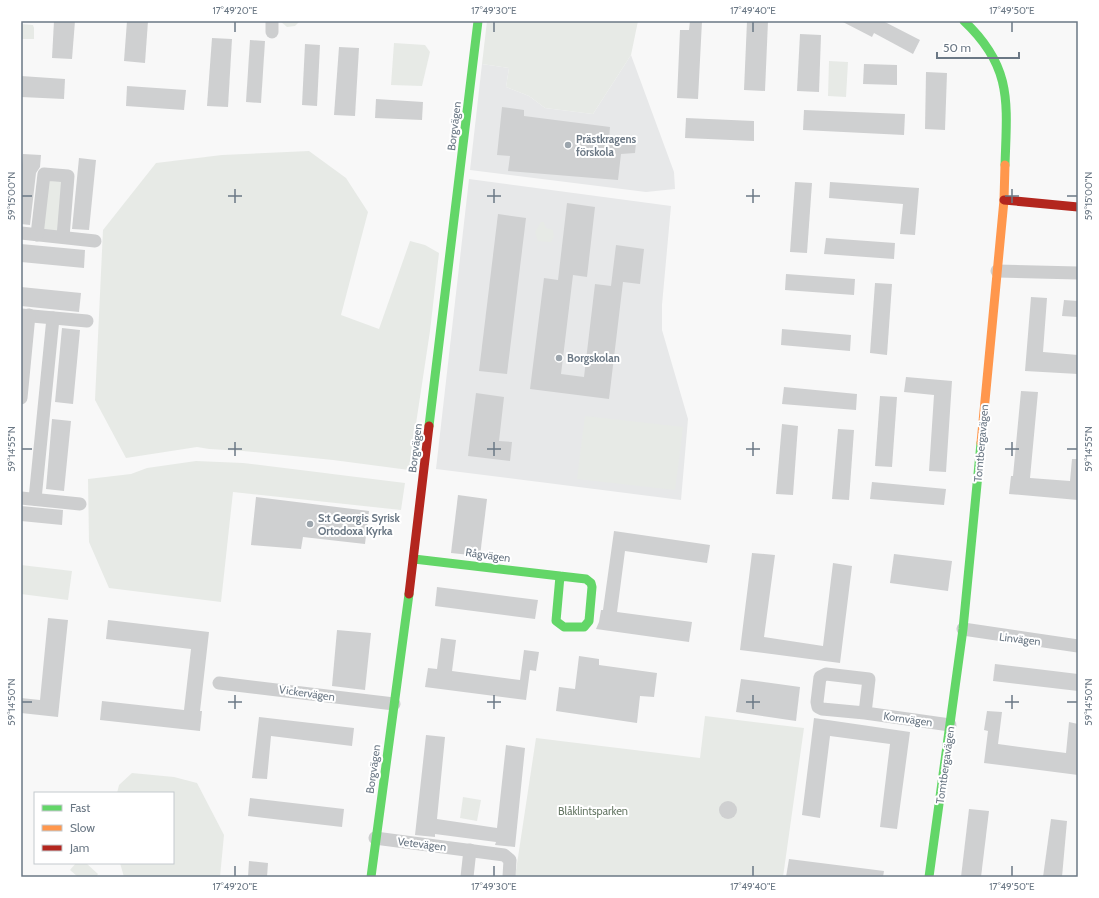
<svg xmlns="http://www.w3.org/2000/svg" width="1099" height="898" font-family="Cabin,sans-serif">
  <style>
    .built { fill: #e7e8e9 }
    .green { fill: #e7eae6 }
    .building { fill: #cfd0d1 }
    .lines { fill: none; stroke-linecap: round; stroke-linejoin: round }
    .street { stroke: #cdcecf; stroke-width: 13 }
    .fast { stroke: #63d668; stroke-width: 9 }
    .slow { stroke: #ff974d; stroke-width: 9 }
    .jam { stroke: #b3261e; stroke-width: 9 }
    .ticks { fill: none; stroke: #6b7885; stroke-width: 1.5 }
    .poi-dot { fill: #9ca5ad; stroke: #fff; stroke-width: 1.5 }
    .labels { text-anchor: middle; stroke-width: 4; stroke-linejoin: round; paint-order: stroke }
    .street-label { font-size: 11px; fill: #6b7885; stroke: #fff }
    .poi-label { font-size: 11px; font-weight: bold; fill: #6b7885; stroke: #fff; text-anchor: start }
    .park-label { font-size: 11px; fill: #677865; stroke: #fff }
    .neatline { fill: none; stroke: #6b7885; stroke-width: 1.5 }
    .ticks-label { font-size: 10px; text-anchor: middle; fill: #6b7885 }
  </style>
  <rect width="100%" height="100%" fill="#f8f8f8"/>
  <!-- built -->
  <g class="built">
    <polygon points="631,55 674,172 675,189 646,192 470,170 482,64 509,68 506,87 529,96 545,108 593,114"/>
    <polygon points="469,179 671,206 662,305 662,330 688,419 681,500 436,469"/>
  </g>
  <!-- green -->
  <g class="green">
    <polygon points="280,21 300,21 295,26 287,27"/>
    <polygon points="487,21 638,21 631,55 593,114 545,108 529,96 506,87 509,68 482,64"/>
    <polygon points="21,24 33,25 34,28 34,39 21,39"/>
    <polygon points="394,43 425,45 430,52 422,86 391,85"/>
    <polygon points="829,61 848,62 846,97 828,96"/>
    <polygon points="309,151 346,178 368,212 341,315 379,329 410,241 425,245 439,253 430,331 409,470 333,460 243,451 209,449 197,447 126,458 95,400 103,230 156,163 222,155"/>
    <polygon points="48,177 63,179 58,232 42,230"/>
    <polygon points="541,222 544,222 546,228 553,230 554,236 551,242 538,241 535,232"/>
    <polygon points="585,416 683,427 675,490 577,479"/>
    <polygon points="196,461 243,463 405,483 401,510 233,492 221,602 109,588 89,542 88,479 131,474 147,468"/>
    <polygon points="21,565 72,571 68,600 21,594"/>
    <polygon points="705,716 804,728 783,877 515,877 536,738 700,758"/>
    <polygon points="132,773 174,777 197,783 224,835 220,877 124,877 120,863 173,863 173,793 117,793 119,785"/>
    <polygon points="463,797 481,800 477,821 460,818"/>
    <polygon points="76,863 86,863 98,874 96,877 78,877 70,870"/>
  </g>
  <!-- building -->
  <g class="building">
    <polygon points="54,21 75,21 72,59 52,58"/>
    <polygon points="127,21 148,21 145,63 124,61"/>
    <polygon points="690,21 702,21 698,99 677,98 680,30 689,30"/>
    <polygon points="747,21 768,21 765,91 744,90"/>
    <polygon points="841,21 883,21 920,40 913,54 874,33 872,37"/>
    <polygon points="800,34 821,35 819,92 797,91"/>
    <polygon points="212,38 232,39 228,107 207,106"/>
    <polygon points="250,40 265,41 261,103 246,102"/>
    <polygon points="305,44 320,45 317,106 302,105"/>
    <polygon points="339,47 359,48 355,116 334,115"/>
    <polygon points="864,64 897,65 897,85 863,84"/>
    <polygon points="926,72 947,73 945,130 925,129"/>
    <polygon points="21,76 65,79 64,99 21,97"/>
    <polygon points="127,86 186,90 184,110 126,106"/>
    <polygon points="376,99 423,102 422,120 375,118"/>
    <polygon points="502,107 524,110 524,116 610,127 609,140 636,143 635,153 621,154 618,180 508,171 510,156 497,155"/>
    <polygon points="804,110 905,114 904,135 803,130"/>
    <polygon points="686,118 754,121 754,141 685,138"/>
    <polygon points="23,154 41,155 40,167 36,173 30,225 21,224 21,176"/>
    <polygon points="79,158 96,160 89,230 72,229"/>
    <polygon points="795,182 812,183 807,253 790,252"/>
    <polygon points="830,182 919,188 915,235 900,234 903,204 829,198"/>
    <polygon points="567,203 595,207 587,277 573,275 561,374 584,377 595,284 611,286 616,245 644,249 640,284 623,282 609,399 530,389 544,278 558,280"/>
    <polygon points="498,214 526,218 507,374 479,371"/>
    <polygon points="826,238 895,243 894,259 824,254"/>
    <polygon points="21,244 85,250 84,268 21,262"/>
    <polygon points="786,274 855,279 854,295 785,290"/>
    <polygon points="875,283 892,284 887,355 870,353"/>
    <polygon points="21,287 81,293 79,312 21,306"/>
    <polygon points="1031,297 1047,298 1043,352 1078,355 1078,374 1025,371"/>
    <polygon points="1064,300 1078,301 1078,317 1062,316"/>
    <polygon points="62,328 80,330 73,404 55,402"/>
    <polygon points="782,329 851,335 850,351 781,345"/>
    <polygon points="906,377 952,381 946,472 929,471 934,395 904,392"/>
    <polygon points="784,387 857,394 856,410 782,404"/>
    <polygon points="1021,391 1038,392 1030,478 1070,481 1072,459 1078,459 1078,500 1009,494 1011,476 1013,476"/>
    <polygon points="476,393 504,397 499,441 512,442 510,461 468,456"/>
    <polygon points="880,396 897,397 892,467 875,466"/>
    <polygon points="52,419 71,421 64,491 46,489"/>
    <polygon points="782,424 798,426 793,495 776,494"/>
    <polygon points="838,429 854,430 849,500 832,499"/>
    <polygon points="872,482 946,489 944,505 870,499"/>
    <polygon points="458,495 487,499 480,556 451,553"/>
    <polygon points="256,497 369,511 365,544 303,537 301,549 251,545"/>
    <polygon points="21,506 63,510 62,525 21,521"/>
    <polygon points="614,531 710,545 707,563 625,551 617,612 692,622 689,642 596,629 599,622 601,610 603,610"/>
    <polygon points="752,553 775,555 764,637 823,646 833,563 852,566 840,663 740,650"/>
    <polygon points="894,554 952,561 948,591 890,583"/>
    <polygon points="437,587 538,600 535,619 435,606"/>
    <polygon points="48,618 68,620 58,717 21,713 21,698 40,700"/>
    <polygon points="108,620 209,632 200,711 202,711 200,731 100,720 102,701 184,710 191,649 106,639"/>
    <polygon points="337,630 371,633 365,690 332,686"/>
    <polygon points="441,638 456,640 452,671 520,680 524,650 539,652 536,671 530,670 526,700 425,687 428,668 437,669"/>
    <polygon points="579,656 599,659 599,665 657,673 654,697 640,696 637,723 556,711 559,687 575,689"/>
    <polygon points="995,664 1078,674 1078,691 993,681"/>
    <polygon points="741,679 800,687 796,721 736,712"/>
    <polygon points="987,711 1002,712 998,744 1066,753 1069,722 1078,724 1078,775 984,763 988,731 984,730"/>
    <polygon points="259,717 354,728 352,746 271,736 267,779 252,778"/>
    <polygon points="814,718 910,732 897,829 880,827 890,744 830,736 820,818 802,815"/>
    <polygon points="426,735 445,737 437,819 497,828 506,745 525,748 515,847 495,845 496,842 435,834 435,837 415,835"/>
    <polygon points="250,798 344,809 342,827 248,816"/>
    <circle cx="728" cy="810" r="9"/>
    <polygon points="969,809 989,811 981,877 961,877"/>
    <polygon points="1051,819 1067,821 1062,877 1043,877"/>
    <polygon points="789,859 884,871 883,877 786,877"/>
    <polygon points="249,861 268,863 267,877 248,877"/>
  </g>
  <g class="lines">
    <!-- street -->
    <g class="street">
      <polyline points="272,32 272,21"/>
      <polyline points="21,233 95,241"/>
      <polyline points="37,235 44,174 68,176 63,237"/>
      <polyline points="997,271 1078,273"/>
      <polyline points="21,315 87,321"/>
      <polyline points="21,398 29,315"/>
      <polyline points="21,498 80,504"/>
      <polyline points="35,499 53,318"/>
      <polyline points="963,629 1078,646"/>
      <polyline points="219,683 394,704"/>
      <polyline points="865,713 822,709 818,707 817,702 820,677 826,674 869,679 865,713 950,725"/>
      <polyline points="375,838 504,855 510,860 509,877"/>
      <polyline points="467,877 470,850"/>
    </g>
    <!-- fast -->
    <g class="fast">
      <path d="M964,21c49,46 43,82 41,144"/>
      <polyline points="429,426 478,21"/>
      <polyline points="414,559 586,579 591,583 592,587 589,621 584,627 564,627 556,621 560,576"/>
      <polyline points="371,877 409,594"/>
      <polyline points="929,877 963,629 981,443"/>
    </g>
    <!-- slow -->
    <polyline class="slow" points="981,443 1004,200 1005,165"/>
    <!-- jam -->
    <g class="jam">
      <polyline points="1004,200 1078,207"/>
      <polyline points="409,594 429,426"/>
    </g>
  </g>
  <!-- ticks -->
  <path class="ticks" d="M235,22v10M494,22v10M753,22v10M1012,22v10M235,189v14M494,189v14M753,189v14M1012,189v14M22,196h10M228,196h14M487,196h14M746,196h14M1005,196h14M1067,196h10M235,442v14M494,442v14M753,442v14M1012,442v14M22,449h10M228,449h14M487,449h14M746,449h14M1005,449h14M1067,449h10M235,695v14M494,695v14M753,695v14M1012,695v14M22,702h10M228,702h14M487,702h14M746,702h14M1005,702h14M1067,702h10M235,866v10M494,866v10M753,866v10M1012,866v10"/>
  <!-- markers -->
  <g class="poi-dot">
    <circle cx="568" cy="145" r="4"/>
    <circle cx="559" cy="358" r="4"/>
    <circle cx="310" cy="524" r="4"/>
  </g>
  <g class="labels">
    <!-- street labels -->
    <g class="street-label">
      <text transform="translate(454 126) rotate(-83)" y="4">Borgvägen</text>
      <text transform="translate(981 443) rotate(-85)" y="4">Tomtbergavägen</text>
      <text transform="translate(415 448) rotate(-83)" y="4">Borgvägen</text>
      <text transform="translate(488 555) rotate(8)" y="4">Rågvägen</text>
      <text transform="translate(1020 639) rotate(7)" y="4">Linvägen</text>
      <text transform="translate(307 693) rotate(8)" y="4">Vickervägen</text>
      <text transform="translate(908 719) rotate(8)" y="4">Kornvägen</text>
      <text transform="translate(945 765) rotate(-82)" y="4">Tomtbergavägen</text>
      <text transform="translate(373 769) rotate(-82)" y="4">Borgvägen</text>
      <text transform="translate(422 844) rotate(7)" y="4">Vetevägen</text>
    </g>
    <!-- poi labels -->
    <g class="poi-label">
      <text x="576" y="143">Prästkragens<tspan x="576" dy="13">förskola</tspan></text>
      <text x="567" y="362">Borgskolan</text>
      <text x="318" y="522">S:t Georgis Syrisk<tspan x="318" dy="13">Ortodoxa Kyrka</tspan></text>
    </g>
    <!-- park labels -->
    <g class="park-label">
      <text x="593" y="815">Blåklintsparken</text>
    </g>
  </g>
  <!-- border -->
  <rect width="1099" height="898" fill="none" stroke="#ffffff" stroke-width="44"/>
  <!-- legend -->
  <rect x="34" y="792" width="140" height="72" fill="#ffffff" stroke="#c4c9ce"/>
  <rect x="42" y="805" width="20" height="6" fill="#63d668" stroke="#c4c9ce"/>
  <text x="70" y="812" font-size="12" fill="#6b7885">Fast</text>
  <rect x="42" y="825" width="20" height="6" fill="#ff974d" stroke="#c4c9ce"/>
  <text x="70" y="832" font-size="12" fill="#6b7885">Slow</text>
  <rect x="42" y="845" width="20" height="6" fill="#b3261e" stroke="#c4c9ce"/>
  <text x="70" y="852" font-size="12" fill="#6b7885">Jam</text>
  <!-- scale -->
  <path d="M937 52v6h82v-6" fill="none" stroke="#6b7885" stroke-width="2"/>
  <text x="943" y="52" font-size="12" fill="#6b7885" stroke="#ffffff" stroke-width="3" paint-order="stroke">50 m</text>
  <rect x="22" y="22" width="1055" height="854" class="neatline"/>
  <g class="ticks-label">
    <text x="235" y="14">17°49'20"E</text>
    <text x="494" y="14">17°49'30"E</text>
    <text x="753" y="14">17°49'40"E</text>
    <text x="1012" y="14">17°49'50"E</text>
    <text transform="translate(11 196) rotate(-90)" y="4">59°15'00"N</text>
    <text transform="translate(1088 196) rotate(-90)" y="4">59°15'00"N</text>
    <text transform="translate(11 449) rotate(-90)" y="4">59°14'55"N</text>
    <text transform="translate(1088 449) rotate(-90)" y="4">59°14'55"N</text>
    <text transform="translate(11 702) rotate(-90)" y="4">59°14'50"N</text>
    <text transform="translate(1088 702) rotate(-90)" y="4">59°14'50"N</text>
    <text x="235" y="890">17°49'20"E</text>
    <text x="494" y="890">17°49'30"E</text>
    <text x="753" y="890">17°49'40"E</text>
    <text x="1012" y="890">17°49'50"E</text>
  </g>
</svg>
